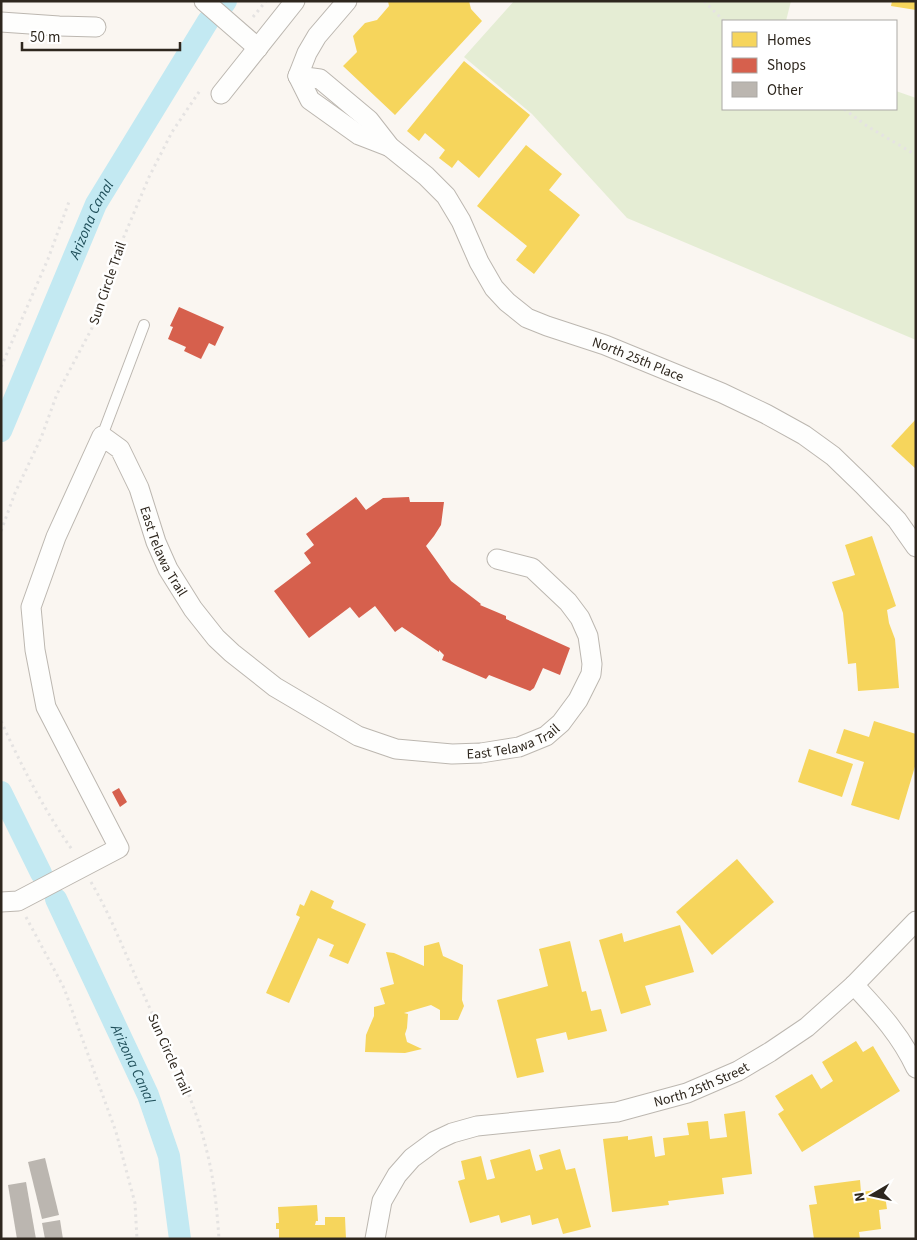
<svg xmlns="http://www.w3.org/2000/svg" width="917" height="1240" font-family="'Source Sans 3',sans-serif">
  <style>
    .green { fill: #e5edd4 }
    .homes { fill: #f6d55c }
    .shops { fill: #d6604d }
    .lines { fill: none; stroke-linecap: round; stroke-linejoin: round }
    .canal { stroke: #c3e9f2; stroke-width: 22 }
    .building { fill: #bbb6b0 }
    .service-casing { stroke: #bcb7b0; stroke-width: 12 }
    .minor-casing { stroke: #bcb7b0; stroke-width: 21 }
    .path { stroke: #e5e3e2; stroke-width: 3; stroke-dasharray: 2.5 4; stroke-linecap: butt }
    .service { stroke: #fefefd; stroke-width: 10 }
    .minor { stroke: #fefefd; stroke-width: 19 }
    .labels { text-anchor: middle; stroke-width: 5; stroke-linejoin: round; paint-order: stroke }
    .street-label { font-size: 14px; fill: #2e271e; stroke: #fff }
    .water-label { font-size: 15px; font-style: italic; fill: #1f4f5a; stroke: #fff }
  </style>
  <rect width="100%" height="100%" fill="#faf6f1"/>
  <!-- green -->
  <polygon class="green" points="514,1 791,1 786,21 723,21 723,109 896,109 896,91 916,98 916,340 627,218 532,114 464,57"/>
  <!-- homes -->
  <g class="homes">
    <polygon points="388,1 469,1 471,9 482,21 395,115 343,66 357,52 353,36 365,23 377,20 389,6"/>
    <polygon points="892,1 916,1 916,10 891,6"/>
    <polygon points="464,61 530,115 479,178 458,160 452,168 439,158 445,150 425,133 419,141 407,131"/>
    <polygon points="526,145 562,174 549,190 580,215 534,274 516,260 527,246 477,206"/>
    <polygon points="916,419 916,469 891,446"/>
    <polygon points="872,536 896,606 887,610 889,623 895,639 899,688 858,691 856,663 848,664 843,613 832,582 855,575 845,545"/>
    <polygon points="874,721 916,734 916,763 899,820 851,805 864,762 836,753 844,729 869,737"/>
    <polygon points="809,749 853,764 842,797 798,782"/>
    <polygon points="737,859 774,902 712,955 676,912"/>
    <polygon points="311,890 334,901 331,908 366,924 348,964 329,956 334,945 318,938 289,1003 266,993 300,917 296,915 300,904 304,906"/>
    <polygon points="680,925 694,972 645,986 651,1005 621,1014 599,940 622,933 624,942"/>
    <polygon points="570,941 582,992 586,991 591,1011 601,1009 607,1031 568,1040 566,1032 536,1039 544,1072 517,1078 497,1000 548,986 539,949"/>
    <polygon points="439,942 443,956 463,965 462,1000 464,1006 458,1020 440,1020 440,1010 431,1005 404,1013 408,1014 407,1028 405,1034 407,1042 422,1049 405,1053 365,1052 366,1035 374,1016 374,1007 385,1004 380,988 394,984 386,952 394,953 424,966 424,946"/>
    <polygon points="856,1041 863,1052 873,1046 900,1091 802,1152 778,1114 784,1110 775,1096 812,1074 821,1089 833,1081 822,1062"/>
    <polygon points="745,1111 752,1174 722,1178 724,1194 668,1201 669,1205 612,1212 603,1139 628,1136 628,1140 652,1136 655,1157 665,1155 663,1138 689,1135 687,1123 708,1121 710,1139 727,1137 724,1114"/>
    <polygon points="530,1149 536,1171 543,1169 539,1155 560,1149 566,1170 575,1168 591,1227 563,1234 558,1218 532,1225 530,1215 501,1223 499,1215 470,1223 458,1181 465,1179 461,1161 481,1156 487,1180 495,1178 490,1160"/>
    <polygon points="860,1180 861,1192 884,1189 887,1209 879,1210 881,1229 859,1232 860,1239 814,1239 809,1205 817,1204 814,1186"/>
    <polygon points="317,1205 318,1221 316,1221 315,1225 325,1225 325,1217 345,1217 346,1239 279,1238 279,1229 276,1229 276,1223 279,1223 278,1207"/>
  </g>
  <!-- shops -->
  <g class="shops">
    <polygon points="179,307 224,327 215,346 209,343 201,359 184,351 186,347 168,339 173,327 170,326"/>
    <polygon points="356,497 366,510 383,498 409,497 410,502 444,502 441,525 434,536 426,546 451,581 481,604 480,605 506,616 506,619 570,648 560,675 543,668 534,688 530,691 489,675 486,679 442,660 444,655 439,650 439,652 402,627 395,632 375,606 359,618 350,607 309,638 274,591 311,563 304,553 314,545 306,534"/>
    <polygon points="119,788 127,802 120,807 112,792"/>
  </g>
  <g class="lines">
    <!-- canal -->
    <g class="canal">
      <polyline points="224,4 226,1"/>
      <path id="s1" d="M1,431l95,-227 112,-183"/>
      <polyline points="1,792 41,873"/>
      <path id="s2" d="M56,899l92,196 21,61 11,83"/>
    </g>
  </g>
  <!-- building -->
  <g class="building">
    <polygon points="45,1158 59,1215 42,1219 28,1162"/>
    <polygon points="26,1182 36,1239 17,1239 8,1185"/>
    <polygon points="60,1220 63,1239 45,1239 42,1223"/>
  </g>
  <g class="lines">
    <!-- service casing -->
    <g class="service-casing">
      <polyline id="service" points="102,436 144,325"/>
    </g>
    <!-- minor casing -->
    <g class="minor-casing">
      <g id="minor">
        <polyline points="204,1 258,48"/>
        <polyline points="1,22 59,26 96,27"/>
        <path id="s3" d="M298,76l22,3 49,41 21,27 36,29 20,20 15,25 18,41 15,26 13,14 20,16 20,8 58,19 117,48 44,21 38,21 29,21 30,29 34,35 19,27"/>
        <polyline points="298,76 310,100 359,135 390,147"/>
        <polyline points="298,76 307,53 317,36 347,1"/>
        <polyline points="221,94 295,1"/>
        <path id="s4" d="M1,902l17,-1 101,-53 -73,-141 -11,-57 -4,-43 25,-70 46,-101 18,13 19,39 17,54 12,27 25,40 23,29 16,15 43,34 83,49 38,13 56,5 29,-1 38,-6 27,-11 15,-13 17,-23 13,-26 1,-10 -4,-28 -8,-18 -12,-16 -36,-34 -35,-9"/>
        <path d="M854,985c25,27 46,49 62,83"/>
        <path id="s5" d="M375,1239l7,-38 15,-26 15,-17 23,-17 17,-8 25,-7 140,-14 70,-19 51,-22 32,-19 37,-25 47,-42 62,-64"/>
      </g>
    </g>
    <!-- path -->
    <g class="path">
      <polyline points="704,1 724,21"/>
      <polyline points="253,17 266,1"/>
      <polyline points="844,109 867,126 916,155"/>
      <polyline points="1,367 48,259 70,199"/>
      <polyline points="1,531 15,493 41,438 57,394 92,328 109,272 149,177 172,132 201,89"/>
      <path d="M1,721c21,46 43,89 72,130"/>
      <path d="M91,882c21,36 35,74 52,111 22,50 50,101 63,155 8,30 11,61 13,91"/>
      <polyline points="26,917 64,988 116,1132 135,1203 137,1239"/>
    </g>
    <!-- service -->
    <use href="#service" class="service"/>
    <!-- minor -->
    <use href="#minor" class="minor"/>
  </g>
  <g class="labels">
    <!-- street labels -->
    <g class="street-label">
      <text transform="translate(107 283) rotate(-71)" y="5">Sun Circle Trail</text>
      <text dy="5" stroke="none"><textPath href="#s3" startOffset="462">North 25th Place</textPath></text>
      <text dy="5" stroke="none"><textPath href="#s4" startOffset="710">East Telawa Trail</textPath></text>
      <text dy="5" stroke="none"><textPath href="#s4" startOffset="1145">East Telawa Trail</textPath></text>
      <text transform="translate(170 1054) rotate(66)" y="5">Sun Circle Trail</text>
      <text dy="5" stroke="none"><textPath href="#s5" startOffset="394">North 25th Street</textPath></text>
    </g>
    <!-- water labels -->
    <g class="water-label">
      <text dy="5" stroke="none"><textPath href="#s1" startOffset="230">Arizona Canal</textPath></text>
      <text dy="5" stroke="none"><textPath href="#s2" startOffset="182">Arizona Canal</textPath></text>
    </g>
  </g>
  <!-- border -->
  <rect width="917" height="1240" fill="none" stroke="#2e271e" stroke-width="5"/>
  <!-- legend -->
  <rect x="722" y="20" width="175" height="90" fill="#ffffff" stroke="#aba9a5"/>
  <rect x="732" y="32" width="25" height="15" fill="#f6d55c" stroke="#aba9a5"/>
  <text x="767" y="45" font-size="15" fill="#2e271e">Homes</text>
  <rect x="732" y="58" width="25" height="15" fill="#d6604d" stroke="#aba9a5"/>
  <text x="767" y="70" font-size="15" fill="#2e271e">Shops</text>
  <rect x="732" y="82" width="25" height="15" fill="#bbb6b0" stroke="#aba9a5"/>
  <text x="767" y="95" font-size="15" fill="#2e271e">Other</text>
  <!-- north arrow -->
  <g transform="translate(872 1195) rotate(261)" stroke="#ffffff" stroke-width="4" paint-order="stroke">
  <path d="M0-4L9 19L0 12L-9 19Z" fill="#2e271e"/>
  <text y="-8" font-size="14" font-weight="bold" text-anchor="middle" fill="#2e271e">N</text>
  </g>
  <!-- scale -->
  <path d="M22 42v8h158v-8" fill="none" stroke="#2e271e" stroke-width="2.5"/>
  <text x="30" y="42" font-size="15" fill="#2e271e" stroke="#ffffff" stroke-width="4" paint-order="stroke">50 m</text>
</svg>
